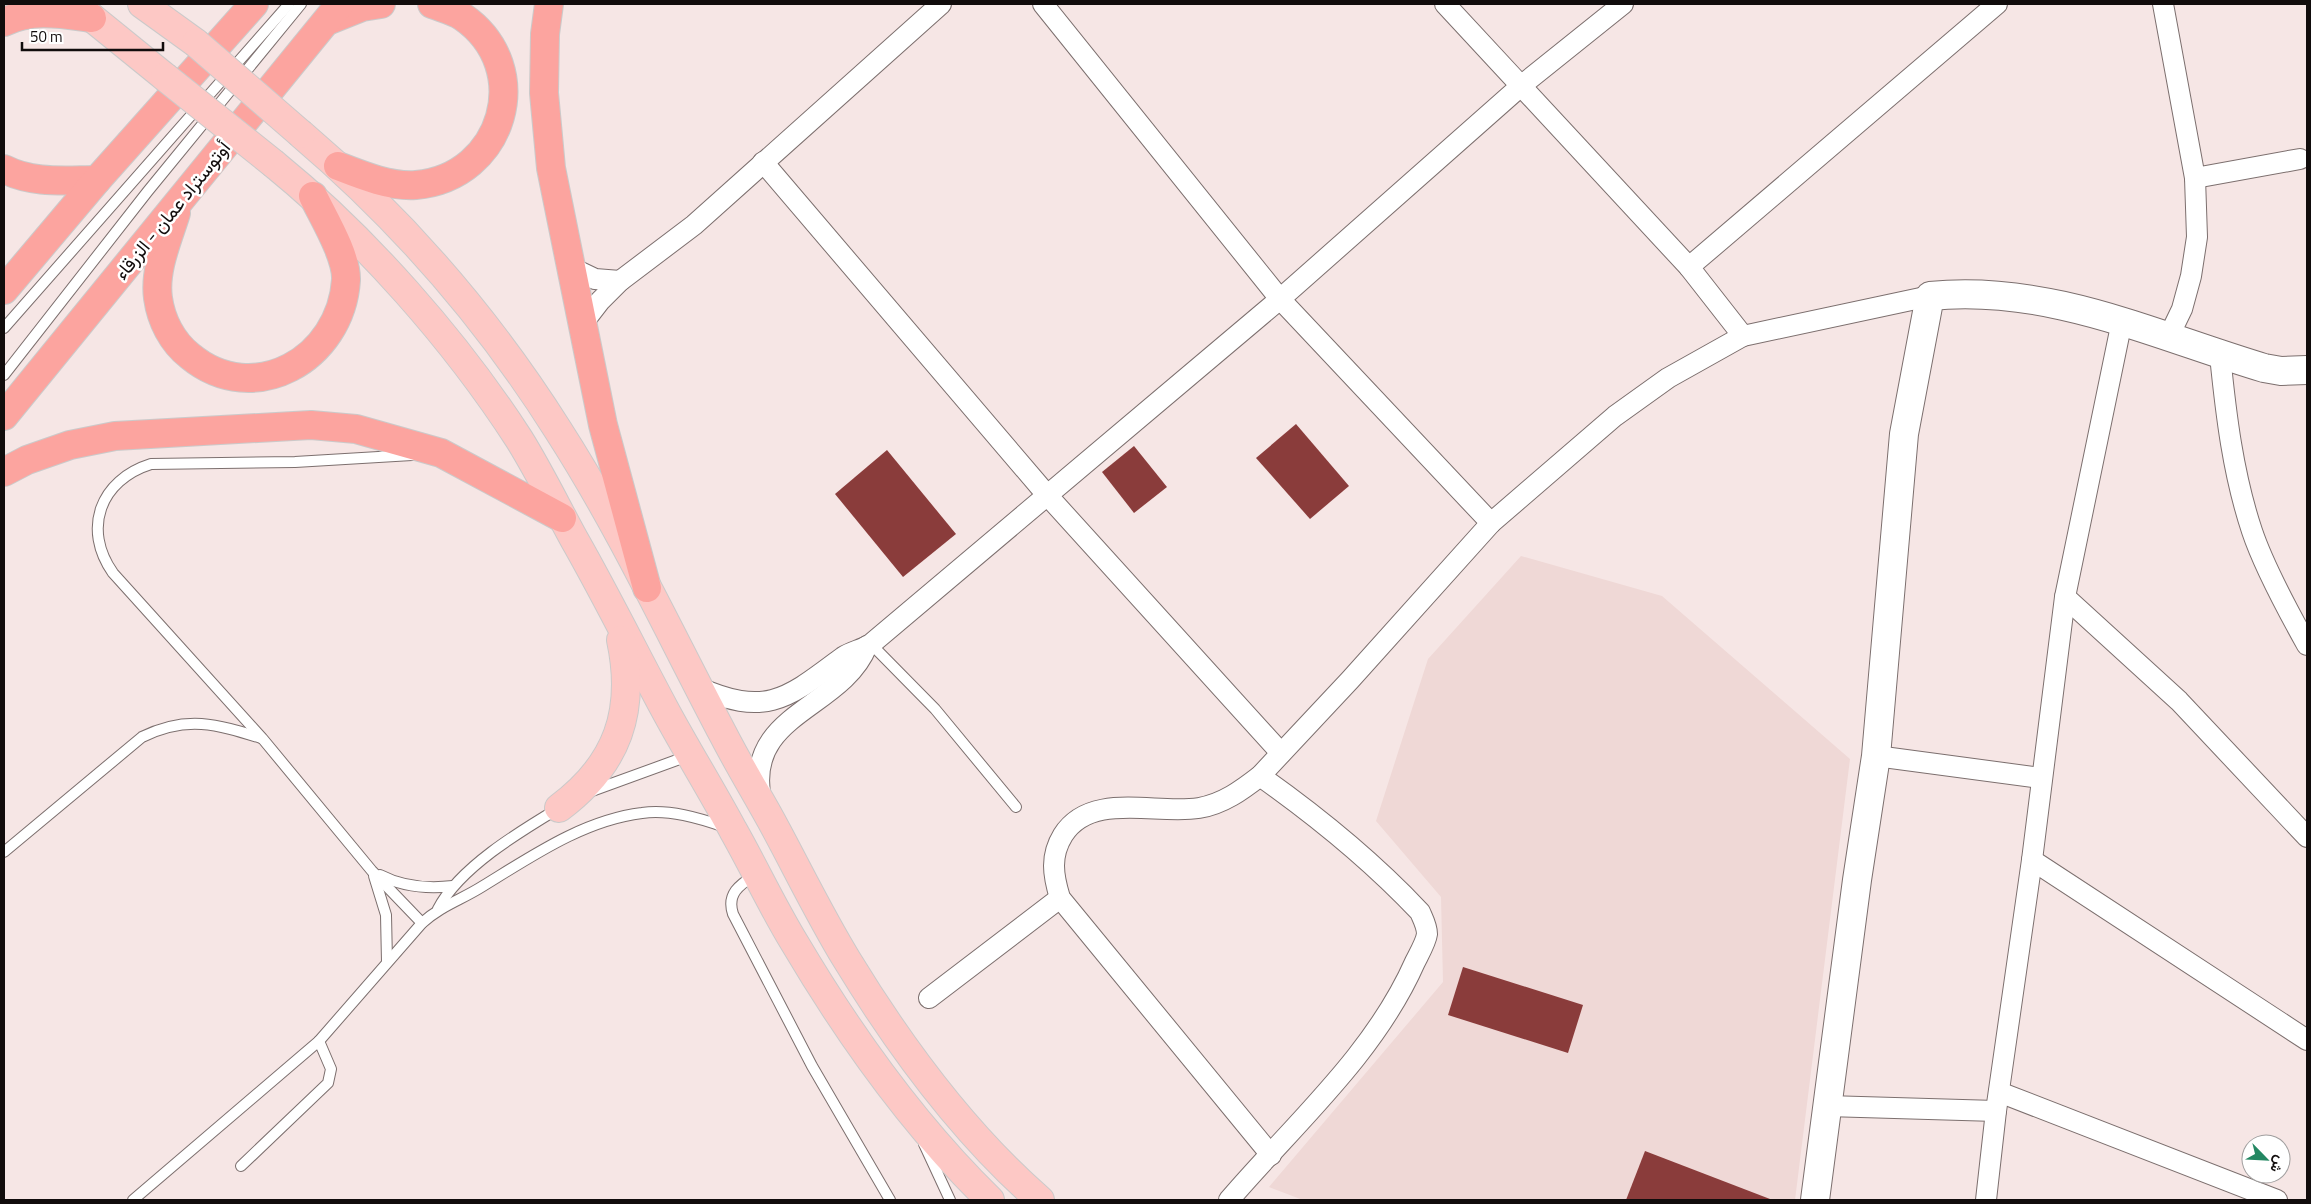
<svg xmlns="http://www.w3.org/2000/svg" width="2311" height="1204" font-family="'Titillium Web',Vazirmatn,sans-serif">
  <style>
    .built { fill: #efd8d6 }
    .building { fill: #8a3c3b }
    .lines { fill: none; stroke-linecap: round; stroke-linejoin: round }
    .lane-casing { stroke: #7c6f6e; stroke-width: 12 }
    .street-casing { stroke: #7c6f6e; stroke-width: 22 }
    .secondary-casing { stroke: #7c6f6e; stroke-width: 30 }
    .primary-casing { stroke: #cbcaca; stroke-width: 30 }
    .highway-casing { stroke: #cbcaca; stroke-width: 30 }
    .lane { stroke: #fff; stroke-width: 10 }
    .street { stroke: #fff; stroke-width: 20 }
    .secondary { stroke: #fff; stroke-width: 28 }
    .primary { stroke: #fdc8c5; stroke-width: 28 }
    .highway { stroke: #fca49f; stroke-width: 28 }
    .primary-bridge-casing { stroke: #cbcaca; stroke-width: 30; stroke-linecap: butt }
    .primary-bridge { stroke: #fdc8c5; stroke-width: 28 }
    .labels { text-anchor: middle; stroke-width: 5; stroke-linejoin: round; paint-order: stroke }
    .street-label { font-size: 19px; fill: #110c0c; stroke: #fff }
  </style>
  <rect width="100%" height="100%" fill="#f6e6e5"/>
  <!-- built -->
  <polygon class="built" points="1521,556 1662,596 1850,759 1795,1200 1303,1200 1269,1187 1443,982 1441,897 1376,821 1428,659"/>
  <!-- building -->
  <g class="building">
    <polygon points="1296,424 1349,486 1310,519 1256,458"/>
    <polygon points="1134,446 1167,487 1134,513 1102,472"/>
    <polygon points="887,450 956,534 903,577 835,494"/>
    <polygon points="1463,967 1583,1005 1568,1053 1448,1015"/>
    <polygon points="1645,1151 1770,1199 1770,1200 1626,1200"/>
  </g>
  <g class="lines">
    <!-- lane casing -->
    <g class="lane-casing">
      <g id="lane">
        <polyline points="4,328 289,4"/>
        <polyline points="4,375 148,191 301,4"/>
        <path d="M412,455l-117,7 -144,2c-51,16 -69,65 -38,109l149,165 110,133 50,52"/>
        <polyline points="871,644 935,709 1016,807"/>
        <polyline points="589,792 688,756"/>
        <path d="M4,852l138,-115c45,-22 74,-13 119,1"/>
        <path d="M756,874c-15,10 -30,19 -23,40l79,152 78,134"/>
        <path d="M380,875c23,12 47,14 73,11"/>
        <polyline points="374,876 386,915 387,962"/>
        <path d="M438,909c21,-41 81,-77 121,-101"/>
        <polyline points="924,1144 950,1200"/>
        <polyline points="241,1166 328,1083 331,1069 319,1041"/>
        <path d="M133,1200l186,-159 103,-118c20,-18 39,-23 61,-37 49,-30 101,-66 159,-73 27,-4 57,5 83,14"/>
      </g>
    </g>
    <!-- street casing -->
    <g class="street-casing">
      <g id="street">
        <polyline points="1043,4 1280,299 1491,523"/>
        <polyline points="1445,4 1689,267 1743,336"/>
        <polyline points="2163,4 2195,178 2197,237 2191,276 2182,309 2169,336"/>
        <polyline points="763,162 1047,495 1281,753"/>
        <polyline points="2195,178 2300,159"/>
        <polyline points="1689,267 1997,4"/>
        <polyline points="572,268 595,279 620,281"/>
        <polyline points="583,323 600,301 620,281 694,225 941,4"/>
        <path d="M2220,355c6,60 13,119 32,176 12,36 36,80 55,114"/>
        <polyline points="2065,597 2179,701 2307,837"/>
        <path d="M698,687c69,31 90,11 145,-30 9,-6 19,-7 28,-13l409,-345 242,-214 101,-81"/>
        <polyline points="1876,756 2041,778"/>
        <path d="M761,799c-17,-86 80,-89 106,-153"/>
        <polyline points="2032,860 2307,1040"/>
        <polyline points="929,998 1060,898"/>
        <polyline points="1999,1092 2277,1200"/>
        <polyline points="1827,1106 1996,1111"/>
        <path d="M1271,1155l-211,-257c-7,-23 -10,-42 3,-63 28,-44 93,-20 136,-27 24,-4 43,-18 61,-32l90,-96 141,-157 124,-107 53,-38 75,-42 187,-40"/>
        <path d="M1229,1200c65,-76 145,-145 186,-238 4,-8 11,-20 12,-28 0,-8 -4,-15 -7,-22 -49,-52 -102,-95 -160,-136"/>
        <polyline points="1986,1200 1996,1111 2032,860 2065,597 2122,321"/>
      </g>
    </g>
    <!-- secondary casing -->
    <g class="secondary-casing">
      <path id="secondary" d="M1815,1200l42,-320 19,-124 28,-322 26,-138c118,-12 224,39 334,72l17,3 26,-1"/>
    </g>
    <!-- primary casing -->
    <g class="primary-casing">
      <g id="primary">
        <polyline points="75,4 165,77"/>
        <polyline points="142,4 196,43"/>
        <path d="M301,134c100,85 187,185 257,296 63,98 112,204 166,306 15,29 32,57 48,86 25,46 48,94 75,138 53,87 116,173 193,240"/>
        <path d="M274,164c91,74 181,176 245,275 20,32 37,67 55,100 32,56 60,113 90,169 22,41 47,81 69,122 21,37 39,76 61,112 55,93 118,182 196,258"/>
        <path d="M559,808c59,-44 77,-97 62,-168"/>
      </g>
    </g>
    <!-- highway casing -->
    <g class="highway-casing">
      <g id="highway">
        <polyline points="549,4 545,34 544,93 551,168 603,425 647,588"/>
        <polyline points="327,21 362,7 381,4"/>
        <path d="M4,22c28,-14 58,-8 88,-4"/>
        <path d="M338,166c23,9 52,21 78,19 88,-8 120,-117 47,-168 -8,-6 -21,-9 -31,-13"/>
        <path d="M4,169c29,15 61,11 93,11"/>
        <path d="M176,213c-8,26 -22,57 -18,85 3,22 14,44 32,58 64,53 151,3 156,-76 1,-24 -23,-63 -33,-84"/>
        <polyline points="4,290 97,180 254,4"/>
        <polyline points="4,416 340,4"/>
        <polyline points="4,472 27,460 70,445 115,436 311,425 356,429 441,453 562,518"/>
      </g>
    </g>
    <!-- lane -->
    <use href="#lane" class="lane"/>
    <!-- street -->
    <use href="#street" class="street"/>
    <!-- secondary -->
    <use href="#secondary" class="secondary"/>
    <!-- primary -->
    <use href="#primary" class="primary"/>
    <!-- highway -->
    <use href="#highway" class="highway"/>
    <!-- primary-bridge casing -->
    <g class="primary-bridge-casing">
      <g id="primary-bridge">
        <polyline points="196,43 301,134"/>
        <polyline points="165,77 274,164"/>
      </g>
    </g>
    <!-- primary-bridge -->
    <use href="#primary-bridge" class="primary-bridge"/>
  </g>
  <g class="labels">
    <!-- street labels -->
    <g class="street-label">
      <text transform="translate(172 210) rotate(-51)" y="7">أوتوستراد عمان - الزرقاء</text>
    </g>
  </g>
  <!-- border -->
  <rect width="2311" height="1204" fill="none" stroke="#110c0c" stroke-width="10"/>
  <!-- north arrow -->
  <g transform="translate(2266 1159) rotate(114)"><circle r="24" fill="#ffffff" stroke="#a09e9e"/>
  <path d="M0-4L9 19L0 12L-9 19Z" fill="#238762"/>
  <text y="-8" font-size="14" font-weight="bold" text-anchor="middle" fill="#110c0c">ش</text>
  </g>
  <!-- scale -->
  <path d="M22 42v8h141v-8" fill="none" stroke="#110c0c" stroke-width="2.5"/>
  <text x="30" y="42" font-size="15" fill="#110c0c" stroke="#ffffff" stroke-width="4" paint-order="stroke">50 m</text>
</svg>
